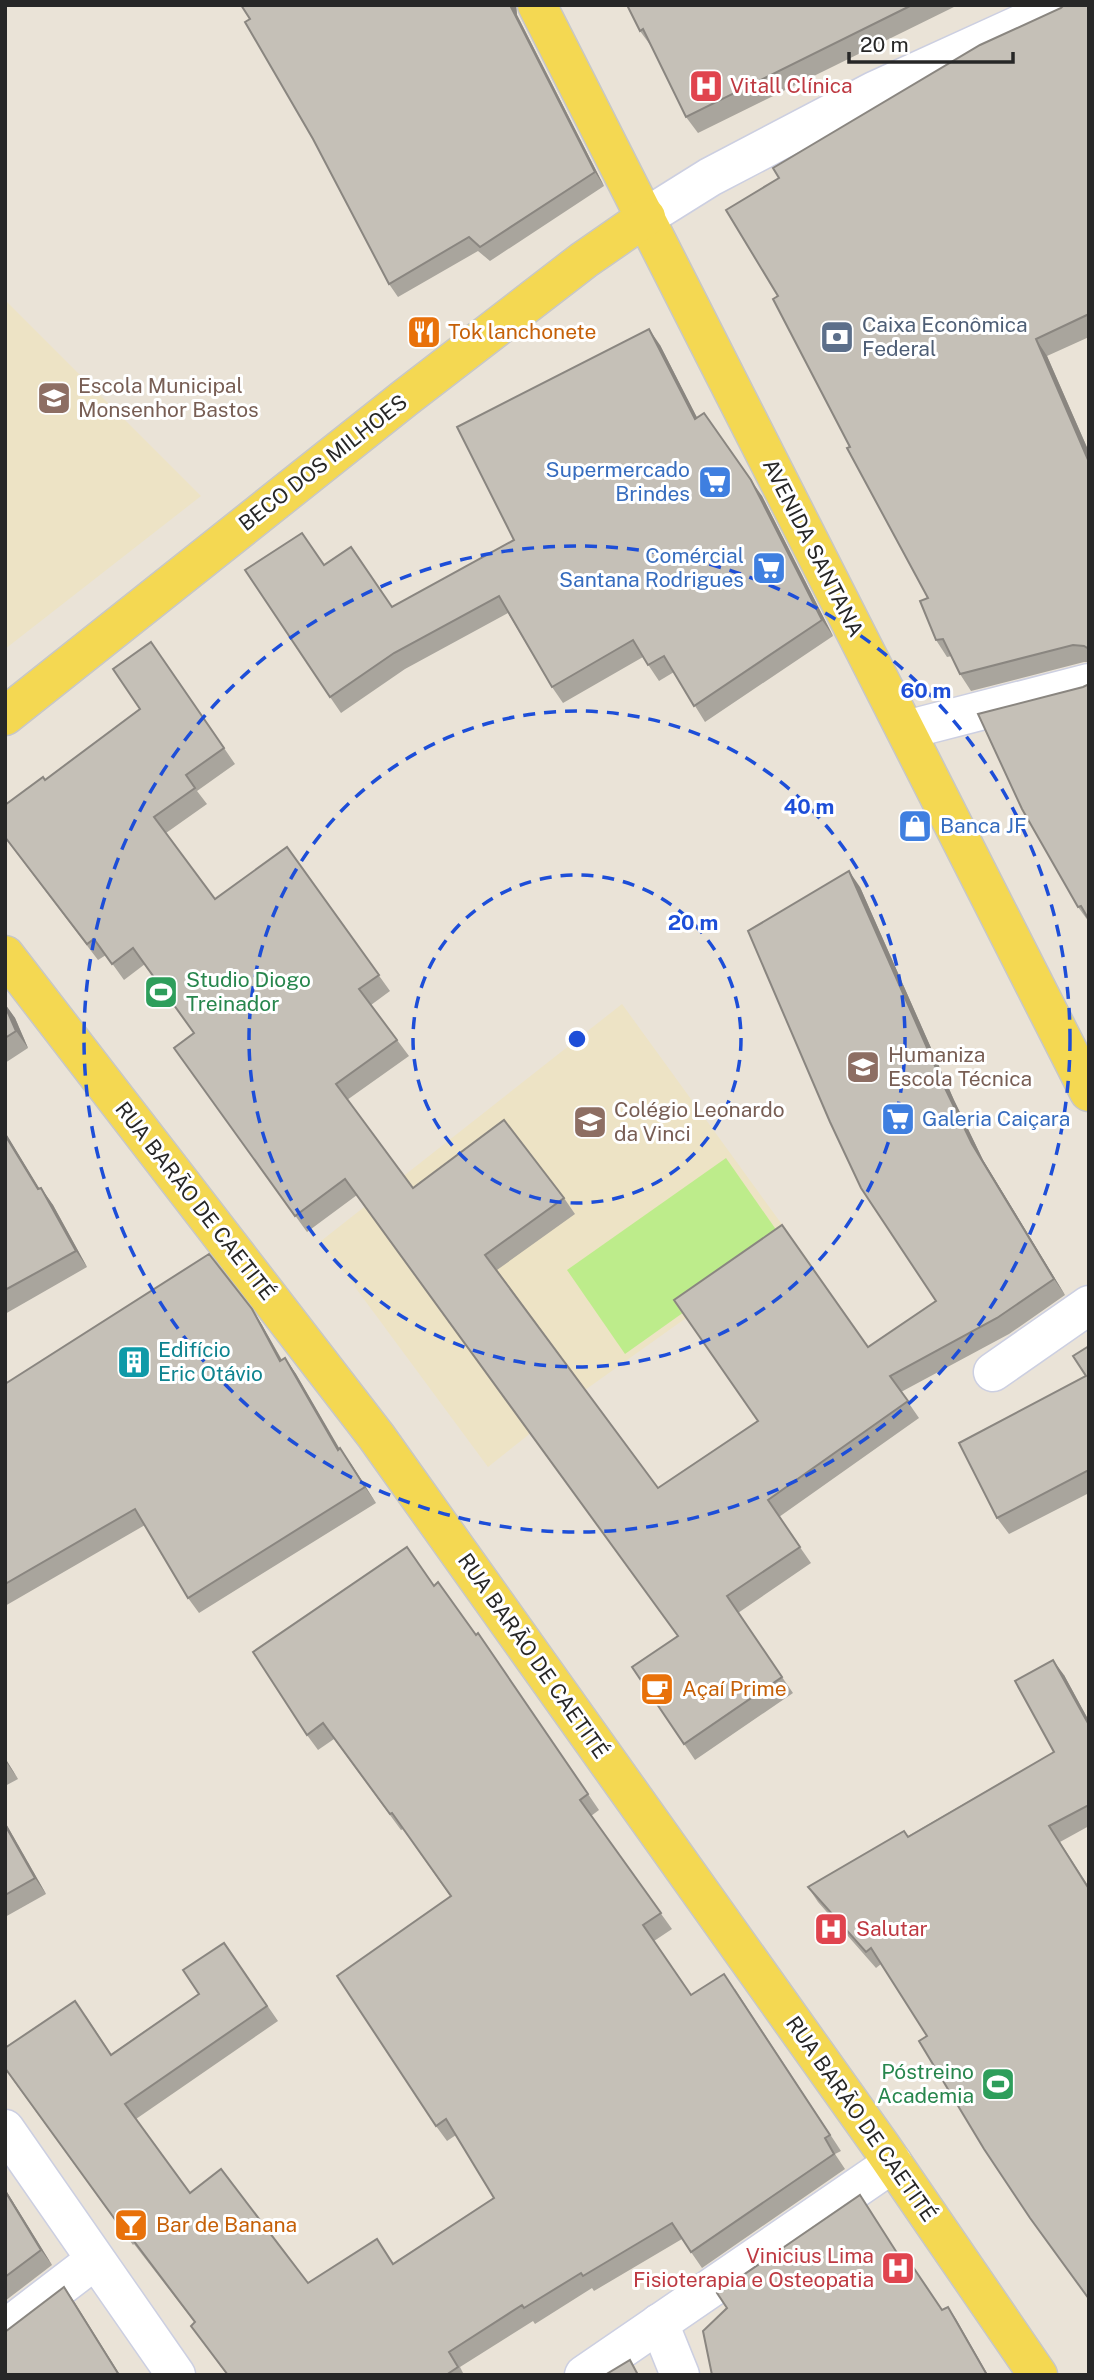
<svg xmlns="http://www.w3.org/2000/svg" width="1094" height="2380" font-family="'Public Sans',sans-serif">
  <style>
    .education { fill: #ede3c5 }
    .pitch { fill: #bdec8b }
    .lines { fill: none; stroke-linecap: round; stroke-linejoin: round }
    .minor-casing { stroke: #cccfe1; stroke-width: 41 }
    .major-casing { stroke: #c7c7c7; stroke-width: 41 }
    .minor { stroke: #fff; stroke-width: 38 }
    .major { stroke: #f4d852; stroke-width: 38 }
    .wall { fill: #a9a59d }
    .shaded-wall { fill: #8a8680 }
    .building { fill: #c5c0b7; stroke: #8a8680; stroke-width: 2 }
    .ring { fill: none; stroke: #1d4ed8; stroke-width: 3.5; stroke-dasharray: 12 9 }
    .labels { text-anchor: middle; stroke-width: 6; stroke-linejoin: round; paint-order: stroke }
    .health-label { font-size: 21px; fill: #be3a42; stroke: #fff; text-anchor: start }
    .service-label { font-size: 21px; fill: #4e5e75; stroke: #fff; text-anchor: start }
    .food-label { font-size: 21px; fill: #c56008; stroke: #fff; text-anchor: start }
    .education-label { font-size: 21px; fill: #785e54; stroke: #fff; text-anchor: start }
    .street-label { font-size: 21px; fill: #272727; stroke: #fff }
    .shop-label { font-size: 21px; fill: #366cbe; stroke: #fff; text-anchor: end }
    .leisure-label { font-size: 21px; fill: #27864d; stroke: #fff; text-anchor: start }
    .culture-label { font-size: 21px; fill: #0d838f; stroke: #fff; text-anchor: start }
    .centre { fill: #1d4ed8; stroke: #fff; stroke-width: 3.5 }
    .ring-label { font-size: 21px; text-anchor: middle; font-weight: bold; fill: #1d4ed8; stroke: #fff; stroke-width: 6; stroke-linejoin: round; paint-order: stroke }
  </style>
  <rect width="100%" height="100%" fill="#eae3d7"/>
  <!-- education -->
  <g class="education">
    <polygon points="5,300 201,496 5,649"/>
    <polygon points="622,1004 794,1241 585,1390 488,1467 321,1241"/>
  </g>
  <!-- pitch -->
  <polygon class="pitch" points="726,1158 784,1241 625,1354 567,1270"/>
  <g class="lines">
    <!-- minor casing -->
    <g class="minor-casing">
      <g id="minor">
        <polyline points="646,217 710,177 874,91 1063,5"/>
        <polyline points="906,730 1089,683"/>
        <polyline points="993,1372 1089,1305"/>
        <polyline points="5,2129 176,2375"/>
        <polyline points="659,2323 680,2375"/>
        <polyline points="5,2329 95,2260"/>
        <polyline points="584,2375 893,2163"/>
      </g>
    </g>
    <!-- major casing -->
    <g class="major-casing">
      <g id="major">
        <polyline points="537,5 1089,1092"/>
        <polyline points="5,716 405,398 584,260 646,217"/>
        <polyline points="5,955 376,1436 881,2146 1038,2375"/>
      </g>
    </g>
    <!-- minor -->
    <use href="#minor" class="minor"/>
    <!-- major -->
    <use href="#major" class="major"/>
  </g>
  <!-- wall -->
  <g class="wall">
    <polygon points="241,5 516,5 517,15 604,186 490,261 478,251 398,297 389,284 250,19"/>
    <polygon points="627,5 958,5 698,133 686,117 651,46 640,31"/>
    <polygon points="1089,5 1089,337 1047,356 1089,452 1089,662 1084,662 971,691 960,674 952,656 947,657 936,640 928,598 850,447 778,296 1061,8"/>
    <polygon points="660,345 697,418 762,496 833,636 705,722 674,672 659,681 643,657 563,703 552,687 508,613 405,669 341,713 330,697 324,565 392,607 514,540"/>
    <polygon points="151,642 235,764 197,791 207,804 166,833 215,899 287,847 390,991 371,1005 409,1056 347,1100 413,1188 564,1198 575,1214 497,1270 658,1488 936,1301 860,887 954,1100 983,1160 1065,1295 1009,1334 901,1392 919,1418 779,1517 811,1563 738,1613 793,1693 695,1760 632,1667 678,1636 357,1195 307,1232 174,1048 194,1033 145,964 124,980 106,955 98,960 5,838 5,805 45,780 140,709"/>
    <polygon points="1089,684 1089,922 1078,907 1083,687"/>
    <polygon points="5,1004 15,1018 28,1048 5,1063"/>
    <polygon points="5,1132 39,1189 41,1188 53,1205 87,1267 5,1314"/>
    <polygon points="252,1309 262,1325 282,1360 285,1358 296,1374 339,1449 351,1464 376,1503 199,1613 188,1598 145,1525 5,1606 5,1384"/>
    <polygon points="1089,1346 1089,1493 1009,1534 997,1518 1086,1376"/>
    <polygon points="434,1586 476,1635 478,1633 599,1810 591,1816 672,1929 654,1941 691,1995 735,1989 841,2151 835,2154 845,2169 702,2268 682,2239 594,2291 592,2288 535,2324 533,2321 460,2367 464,2375 227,2375 191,2326 195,2323 134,2244 133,2245 5,2069 86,2016 111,2054 199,1994 224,1943 278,2021 136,2119 190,2193 308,2283 394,2263 494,2198 456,2135 447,2141 436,2126 450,1896 403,1829 401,1830 334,1739 318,1750 307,1735"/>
    <polygon points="1064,1675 1089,1721 1089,1826 1060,1842 1089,1887 1089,2300 927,2036 881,1964 876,1968 818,1902 808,1887 908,1836 1054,1752"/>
    <polygon points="5,1758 18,1779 5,1786"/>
    <polygon points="5,1822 46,1894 5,1917"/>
    <polygon points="5,2189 52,2265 5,2301"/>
  </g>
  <!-- shaded-wall -->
  <g class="shaded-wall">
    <polygon points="510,5 516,5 517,15 604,186 595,172"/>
    <polygon points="649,329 660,345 706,435 695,419"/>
    <polygon points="1036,339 1047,356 1089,452 1089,462"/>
    <polygon points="704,413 762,496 833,636 822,620"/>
    <polygon points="849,871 860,887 954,1100 983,1160 1065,1295 1054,1279 972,1144 943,1084"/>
    <polygon points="5,1004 15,1018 28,1048 16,1031 5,1006"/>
    <polygon points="5,1132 50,1206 38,1189 5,1135"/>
    <polygon points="41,1188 53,1205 87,1267 76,1251"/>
    <polygon points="252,1309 262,1325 291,1377 280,1361"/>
    <polygon points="285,1358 296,1374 349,1465 338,1450"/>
    <polygon points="340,1448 351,1464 376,1503 365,1487"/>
    <polygon points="1053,1660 1064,1675 1089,1721 1089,1725"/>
    <polygon points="5,1758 18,1779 7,1763"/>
    <polygon points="5,1822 46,1894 35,1878 5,1825"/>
    <polygon points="5,2189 52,2265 41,2250 5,2191"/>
    <polygon points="64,2287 75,2303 120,2375 119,2375"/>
    <polygon points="948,2307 956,2319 988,2375 987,2375"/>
  </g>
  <!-- building -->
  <g class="building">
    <polygon points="241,5 510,5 595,172 480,247 469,237 389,284 313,139 245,22 250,19"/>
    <polygon points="627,5 912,5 686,117 643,29 640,31"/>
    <polygon points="1064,5 1089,5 1089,314 1036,339 1089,462 1089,649 1084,646 1073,645 960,674 943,639 936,640 920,601 928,598 847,448 850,447 773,299 778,296 726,210 779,178 773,168 980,45 1061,8"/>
    <polygon points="649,329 695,419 704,413 751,480 822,620 694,706 664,656 648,665 633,640 552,687 499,596 394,653 330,697 245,570 302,533 324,565 351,547 392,607 514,540 457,427"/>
    <polygon points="151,642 224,748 186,775 195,788 154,817 215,899 287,847 379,975 359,989 397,1040 336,1084 413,1188 504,1120 564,1198 485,1255 658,1488 758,1421 674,1300 782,1225 868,1347 936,1301 861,1188 830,1122 748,931 849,871 943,1084 972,1144 1054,1279 997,1318 890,1376 908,1401 768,1500 800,1547 727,1596 782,1677 684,1744 632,1667 678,1636 345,1179 295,1216 174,1048 194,1033 133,948 112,964 94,939 87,944 5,837 5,805 43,777 45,780 140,709 113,669"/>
    <polygon points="1089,684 1089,920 1081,906 1078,907 1022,809 978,714 1083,687"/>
    <polygon points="5,1006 16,1031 5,1038"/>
    <polygon points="5,1135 38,1189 41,1188 76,1251 5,1290"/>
    <polygon points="209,1254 252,1309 280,1361 285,1358 338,1450 340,1448 365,1487 188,1598 135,1509 5,1584 5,1384"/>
    <polygon points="1089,1346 1089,1470 997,1518 959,1443 1086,1376 1073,1356"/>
    <polygon points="407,1547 434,1586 438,1582 476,1635 478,1633 588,1794 580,1800 661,1913 643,1925 691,1995 724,1974 830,2135 825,2138 834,2154 691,2252 672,2223 583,2276 581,2273 524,2308 522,2305 449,2352 458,2367 446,2375 228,2375 191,2326 195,2322 124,2228 122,2229 5,2068 5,2048 75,2001 111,2055 199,1994 183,1970 224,1943 267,2006 125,2104 190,2193 221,2169 308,2283 377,2239 393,2264 494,2198 446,2119 436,2126 337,1976 451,1896 392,1813 390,1814 323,1723 307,1735 253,1652"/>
    <polygon points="1053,1660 1089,1725 1089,1805 1049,1826 1089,1889 1089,2299 1030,2218 984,2149 919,2041 927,2036 871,1948 866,1952 808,1887 904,1831 908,1837 1054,1752 1015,1681"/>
    <polygon points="5,1825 35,1878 5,1895"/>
    <polygon points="5,2191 41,2250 5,2277"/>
    <polygon points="860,2195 906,2267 911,2264 942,2310 948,2307 987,2375 712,2375 703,2331 727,2308 717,2293"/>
    <polygon points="64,2287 119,2375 5,2375 5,2332"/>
    <polygon points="630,2360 638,2375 605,2375"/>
  </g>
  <!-- distance rings -->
  <g class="ring">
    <circle cx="577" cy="1039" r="164"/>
    <circle cx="577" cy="1039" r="328"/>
    <circle cx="577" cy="1039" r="493"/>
  </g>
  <!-- icons -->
  <defs>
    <g id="hospital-square" transform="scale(1.75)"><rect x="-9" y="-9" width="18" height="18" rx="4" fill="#e0444e" stroke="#fff"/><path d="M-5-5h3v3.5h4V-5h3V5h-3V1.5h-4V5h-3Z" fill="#fff"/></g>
    <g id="restaurant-square" transform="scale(1.75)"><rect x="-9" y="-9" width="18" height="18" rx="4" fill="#e8710a" stroke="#fff"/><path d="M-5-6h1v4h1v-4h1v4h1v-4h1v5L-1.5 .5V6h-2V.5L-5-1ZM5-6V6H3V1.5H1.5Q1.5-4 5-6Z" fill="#fff"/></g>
    <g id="bank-square" transform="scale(1.75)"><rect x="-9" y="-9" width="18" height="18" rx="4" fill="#5c6f8a" stroke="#fff"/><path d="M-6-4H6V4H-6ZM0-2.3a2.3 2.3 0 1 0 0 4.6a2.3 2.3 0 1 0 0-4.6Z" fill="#fff"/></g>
    <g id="school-square" transform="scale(1.75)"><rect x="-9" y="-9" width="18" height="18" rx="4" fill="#8d6e63" stroke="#fff"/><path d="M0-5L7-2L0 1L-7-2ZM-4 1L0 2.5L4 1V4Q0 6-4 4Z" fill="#fff"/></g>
    <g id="supermarket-square" transform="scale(1.75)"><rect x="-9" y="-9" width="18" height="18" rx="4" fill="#3f7fe0" stroke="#fff"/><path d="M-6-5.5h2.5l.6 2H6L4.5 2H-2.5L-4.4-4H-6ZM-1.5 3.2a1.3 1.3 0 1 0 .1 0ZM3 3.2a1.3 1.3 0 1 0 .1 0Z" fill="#fff"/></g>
    <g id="shop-square" transform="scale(1.75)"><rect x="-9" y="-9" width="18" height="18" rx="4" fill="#3f7fe0" stroke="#fff"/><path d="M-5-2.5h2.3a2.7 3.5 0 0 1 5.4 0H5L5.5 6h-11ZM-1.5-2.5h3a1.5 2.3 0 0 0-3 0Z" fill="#fff"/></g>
    <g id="stadium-square" transform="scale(1.75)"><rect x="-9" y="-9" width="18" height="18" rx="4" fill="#2e9e5b" stroke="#fff"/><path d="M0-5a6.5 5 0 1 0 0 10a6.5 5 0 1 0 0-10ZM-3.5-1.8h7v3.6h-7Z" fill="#fff"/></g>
    <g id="university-square" transform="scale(1.75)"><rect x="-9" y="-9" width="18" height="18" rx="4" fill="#8d6e63" stroke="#fff"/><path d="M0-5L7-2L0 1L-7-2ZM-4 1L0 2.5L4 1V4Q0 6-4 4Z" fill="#fff"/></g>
    <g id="building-square" transform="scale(1.75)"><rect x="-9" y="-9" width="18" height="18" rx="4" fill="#0f9aa8" stroke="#fff"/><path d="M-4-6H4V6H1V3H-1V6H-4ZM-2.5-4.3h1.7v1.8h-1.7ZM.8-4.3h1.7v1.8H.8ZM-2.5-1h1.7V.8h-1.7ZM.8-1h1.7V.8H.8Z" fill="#fff"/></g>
    <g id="cafe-square" transform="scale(1.75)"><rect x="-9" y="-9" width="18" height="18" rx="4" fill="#e8710a" stroke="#fff"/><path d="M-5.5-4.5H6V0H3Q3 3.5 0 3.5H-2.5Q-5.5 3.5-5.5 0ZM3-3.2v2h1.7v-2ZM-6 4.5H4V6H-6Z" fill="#fff"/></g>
    <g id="bar-square" transform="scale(1.75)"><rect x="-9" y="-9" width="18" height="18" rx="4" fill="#e8710a" stroke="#fff"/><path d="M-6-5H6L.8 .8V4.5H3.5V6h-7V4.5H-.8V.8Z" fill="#fff"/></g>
  </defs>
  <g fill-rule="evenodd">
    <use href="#hospital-square" x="706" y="86"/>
    <use href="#restaurant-square" x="424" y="332"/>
    <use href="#bank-square" x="837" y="337"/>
    <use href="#school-square" x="54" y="398"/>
    <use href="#supermarket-square" x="715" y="482"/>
    <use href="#supermarket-square" x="769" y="568"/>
    <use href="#shop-square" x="915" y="826"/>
    <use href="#stadium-square" x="161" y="992"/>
    <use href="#university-square" x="863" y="1067"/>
    <use href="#supermarket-square" x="898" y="1119"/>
    <use href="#school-square" x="590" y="1122"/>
    <use href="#building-square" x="134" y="1362"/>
    <use href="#cafe-square" x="657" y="1689"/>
    <use href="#hospital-square" x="831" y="1929"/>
    <use href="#stadium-square" x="998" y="2084"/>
    <use href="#bar-square" x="131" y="2225"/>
    <use href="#hospital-square" x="898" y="2268"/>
  </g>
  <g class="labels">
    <!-- health labels -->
    <g class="health-label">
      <text x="730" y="93">Vitall Clínica</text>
      <text x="856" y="1936">Salutar</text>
      <text x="874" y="2263" text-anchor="end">Vinicius Lima<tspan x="874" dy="24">Fisioterapia e Osteopatia</tspan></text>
    </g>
    <!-- service labels -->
    <g class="service-label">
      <text x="862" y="332">Caixa Econômica<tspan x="862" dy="24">Federal</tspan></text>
    </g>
    <!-- food labels -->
    <g class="food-label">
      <text x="448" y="339">Tok lanchonete</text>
      <text x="682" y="1696">Açaí Prime</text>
      <text x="156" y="2232">Bar de Banana</text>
    </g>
    <!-- education labels -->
    <g class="education-label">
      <text x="78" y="393">Escola Municipal<tspan x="78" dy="24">Monsenhor Bastos</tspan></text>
      <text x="888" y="1062">Humaniza<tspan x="888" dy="24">Escola Técnica</tspan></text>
      <text x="614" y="1117">Colégio Leonardo<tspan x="614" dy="24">da Vinci</tspan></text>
    </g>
    <!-- street labels -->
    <g class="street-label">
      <text transform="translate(323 463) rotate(-38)" y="7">BECO DOS MILHOES</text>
      <text transform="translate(813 548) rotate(63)" y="7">AVENIDA SANTANA</text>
      <text transform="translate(195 1201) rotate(52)" y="7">RUA BARÃO DE CAETITÉ</text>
      <text transform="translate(533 1656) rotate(55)" y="7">RUA BARÃO DE CAETITÉ</text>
      <text transform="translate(861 2119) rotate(55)" y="7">RUA BARÃO DE CAETITÉ</text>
    </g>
    <!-- shop labels -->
    <g class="shop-label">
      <text x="690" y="477">Supermercado<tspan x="690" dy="24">Brindes</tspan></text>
      <text x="744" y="563">Comércial<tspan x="744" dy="24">Santana Rodrigues</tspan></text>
      <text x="940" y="833" text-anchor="start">Banca JF</text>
      <text x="922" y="1126" text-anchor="start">Galeria Caiçara</text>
    </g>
    <!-- leisure labels -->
    <g class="leisure-label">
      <text x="186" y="987">Studio Diogo<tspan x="186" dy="24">Treinador</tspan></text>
      <text x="974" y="2079" text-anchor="end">Póstreino<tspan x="974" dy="24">Academia</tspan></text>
    </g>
    <!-- culture labels -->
    <g class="culture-label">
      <text x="158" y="1357">Edifício<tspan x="158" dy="24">Eric Otávio</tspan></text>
    </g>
  </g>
  <circle cx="577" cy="1039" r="10" class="centre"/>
  <g class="ring-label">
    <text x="926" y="698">60 m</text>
    <text x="809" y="814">40 m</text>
    <text x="693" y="930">20 m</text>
  </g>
  <!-- border -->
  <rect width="1094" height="2380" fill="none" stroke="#272727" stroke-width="14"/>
  <!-- scale -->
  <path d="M849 52v10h164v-10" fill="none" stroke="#272727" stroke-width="3.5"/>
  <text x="860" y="52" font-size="21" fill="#272727" stroke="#ffffff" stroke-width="5" paint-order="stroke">20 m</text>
</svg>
